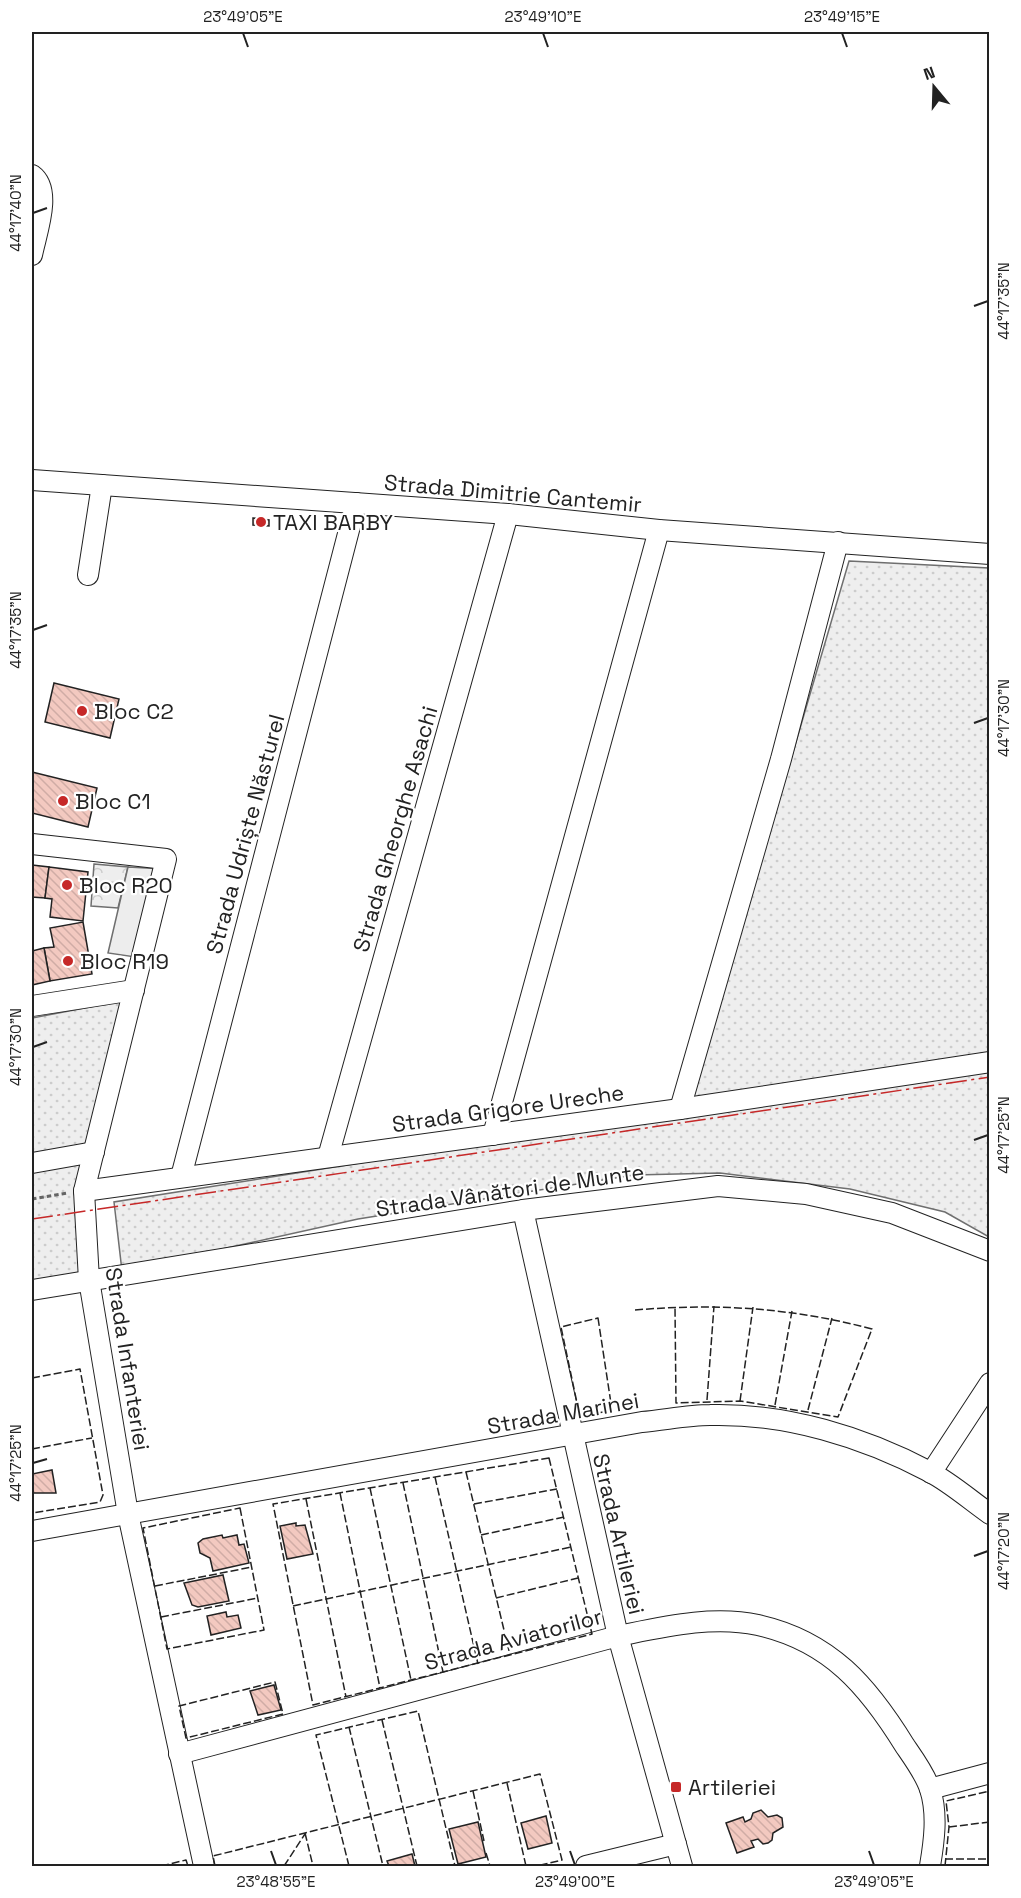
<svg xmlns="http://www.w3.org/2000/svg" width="1021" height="1898" font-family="'Space Grotesk',sans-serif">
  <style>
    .grass { fill: url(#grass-dots); stroke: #6f6f6f; stroke-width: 1.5 }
    .park { fill: url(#park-crowns); stroke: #6f6f6f; stroke-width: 1.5 }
    .parking { fill: #ededed; stroke: #6f6f6f; stroke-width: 1.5 }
    .building { fill: url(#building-back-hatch); stroke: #222; stroke-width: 1.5 }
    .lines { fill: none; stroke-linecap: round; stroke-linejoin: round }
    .minor-casing { stroke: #222; stroke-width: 22 }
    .path { stroke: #646464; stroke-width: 3; stroke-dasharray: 4.5 3; stroke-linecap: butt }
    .minor { stroke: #fff; stroke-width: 20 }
    .fence { stroke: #222; stroke-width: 1.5; stroke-dasharray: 8 3; stroke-linecap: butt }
    .power { stroke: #c62828; stroke-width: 1.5; stroke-dasharray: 21 4.5 3 4.5; stroke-linecap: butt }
    .ticks { fill: none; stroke: #222; stroke-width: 2 }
    .poi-dot { fill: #c62828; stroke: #fff; stroke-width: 2 }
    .labels { text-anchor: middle; stroke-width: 4.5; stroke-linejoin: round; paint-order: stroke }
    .street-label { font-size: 22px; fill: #222; stroke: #fff }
    .poi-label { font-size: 22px; fill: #222; stroke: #fff; text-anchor: start }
    .neatline { fill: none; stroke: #222; stroke-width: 2 }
    .ticks-label { font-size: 15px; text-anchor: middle; fill: #222 }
  </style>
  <defs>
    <pattern id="grass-dots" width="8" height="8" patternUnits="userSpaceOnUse" patternTransform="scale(1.5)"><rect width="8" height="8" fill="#eee"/><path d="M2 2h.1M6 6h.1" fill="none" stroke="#ccc" stroke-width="1.8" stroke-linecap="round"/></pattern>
    <pattern id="park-crowns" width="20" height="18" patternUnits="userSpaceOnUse" patternTransform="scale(1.5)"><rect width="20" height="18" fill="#eee"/><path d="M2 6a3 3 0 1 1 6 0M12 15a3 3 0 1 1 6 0" fill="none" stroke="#ccc"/></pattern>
    <pattern id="building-back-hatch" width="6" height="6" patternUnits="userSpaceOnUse" patternTransform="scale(1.5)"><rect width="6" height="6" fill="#f3c9c0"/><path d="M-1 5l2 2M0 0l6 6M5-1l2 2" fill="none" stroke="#d0aca5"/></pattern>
  </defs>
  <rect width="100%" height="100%" fill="#fff"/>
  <!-- grass -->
  <g class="grass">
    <polygon points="849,561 989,568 989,1237 945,1212 850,1189 720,1173 634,1175 358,1219 122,1271 114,1202 688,1111"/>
    <polygon points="127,1000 75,1197 81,1280 32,1288 32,1018"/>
  </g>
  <!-- park -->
  <polygon class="park" points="94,864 128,867 118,908 91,906"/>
  <!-- parking -->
  <polygon class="parking" points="128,867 164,869 142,958 108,953"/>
  <!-- building -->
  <g class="building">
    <polygon points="253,518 269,520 269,526 253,525"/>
    <polygon points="54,683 119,699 110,738 45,722"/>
    <polygon points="32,772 97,788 88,827 32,813"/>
    <polygon points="32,865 49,867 45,898 32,897"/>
    <polygon points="49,867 88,872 83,921 50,917 52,899 45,898"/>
    <polygon points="83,922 92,974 50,981 44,948 54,947 50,928"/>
    <polygon points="44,948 50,981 32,985 32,951"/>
    <polygon points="52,1470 56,1493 32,1493 32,1474"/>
    <polygon points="296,1523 296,1526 305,1525 313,1554 287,1559 280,1526"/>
    <polygon points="222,1535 223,1538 237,1535 239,1545 244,1544 249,1563 213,1571 210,1558 200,1553 198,1543 203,1539"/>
    <polygon points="223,1575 229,1601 198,1607 192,1605 184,1583"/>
    <polygon points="226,1612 227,1617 238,1615 241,1628 211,1635 207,1616"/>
    <polygon points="274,1685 281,1710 258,1715 250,1691"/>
    <polygon points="761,1810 768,1817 777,1815 782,1818 783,1827 773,1833 772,1840 768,1843 763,1844 758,1839 751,1841 754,1847 737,1853 726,1823 743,1817 745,1822 751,1819 753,1813"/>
    <polygon points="546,1816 552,1843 528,1849 521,1823"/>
    <polygon points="478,1822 486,1857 458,1864 449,1829"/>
    <polygon points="412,1854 415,1866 389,1866 387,1861"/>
  </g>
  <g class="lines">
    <!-- minor casing -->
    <g class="minor-casing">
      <g id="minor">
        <path d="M32,175c21,15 4,59 0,80"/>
        <polyline points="32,480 508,514 659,530 990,554"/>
        <polyline points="88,575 102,485"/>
        <polyline points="32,844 166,859 84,1191 89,1280 128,1514 204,1866"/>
        <polyline points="32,1006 134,990"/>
        <polyline points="680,1109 781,759 838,542"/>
        <polyline points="493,1135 659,530"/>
        <polyline points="328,1157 508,514"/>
        <polyline points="32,1163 94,1152"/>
        <polyline points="181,1177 356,503"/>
        <polyline points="84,1191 680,1109 990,1062"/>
        <polyline points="523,1210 618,1636 682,1866"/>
        <polyline points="32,1290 523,1210 718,1186 806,1194 892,1213 990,1251"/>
        <polyline points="931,1473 990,1383"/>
        <path d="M32,1531l610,-109c23,-2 46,-7 68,-7 76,-2 154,22 220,57 21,11 40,28 60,42"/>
        <path d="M179,1754l439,-118c45,-9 94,-21 140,-11 72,16 110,61 147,121 9,13 20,28 25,43 8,25 4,53 0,77"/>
        <polyline points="930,1789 990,1773"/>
        <polyline points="586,1866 676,1844"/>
      </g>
    </g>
    <!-- path -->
    <polyline class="path" points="32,1199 68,1193"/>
    <!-- minor -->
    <use href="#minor" class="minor"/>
    <!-- fence -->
    <g class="fence">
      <path d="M635,1310c82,-7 158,-2 237,19l-34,88 -98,-16 -64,2 -1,-96"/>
      <polygon points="598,1318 612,1410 580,1417 561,1327"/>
      <polyline points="32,1378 80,1369 103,1495 100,1502 32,1513"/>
      <polyline points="707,1400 714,1306"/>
      <polyline points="740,1401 753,1307"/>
      <polyline points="775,1405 792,1311"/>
      <polyline points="808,1410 832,1318"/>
      <polyline points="32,1449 92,1438"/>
      <polygon points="549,1458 592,1634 313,1705 273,1504"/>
      <polyline points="466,1472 510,1655"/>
      <polyline points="435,1477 478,1664"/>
      <polyline points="403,1483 443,1672"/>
      <polyline points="370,1488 411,1680"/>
      <polyline points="340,1493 380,1688"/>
      <polyline points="306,1499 346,1697"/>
      <polyline points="474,1504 557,1489"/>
      <polygon points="240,1508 264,1630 167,1649 143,1528"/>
      <polyline points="481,1535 564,1517"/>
      <polyline points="155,1586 252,1567"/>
      <polyline points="496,1598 578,1578"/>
      <polyline points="293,1606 571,1547"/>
      <polyline points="161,1617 258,1598"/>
      <polygon points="275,1682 283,1714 186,1738 179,1706"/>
      <polyline points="382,1720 417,1866"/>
      <polyline points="349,1727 383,1866"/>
      <polyline points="507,1783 526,1866"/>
      <polyline points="473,1791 484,1841"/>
      <polyline points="949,1827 990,1822"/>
      <polyline points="305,1833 313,1866"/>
      <polyline points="486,1853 490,1866"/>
      <polyline points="945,1859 990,1859"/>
      <polyline points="161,1866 186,1860 188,1866"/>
      <polyline points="215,1866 213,1856 540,1774 562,1860 537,1866"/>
      <polyline points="284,1866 305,1834"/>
      <polyline points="349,1866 316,1735 418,1711 455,1866"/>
      <polyline points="945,1866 949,1827 946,1801 990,1791"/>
    </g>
    <!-- power -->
    <polyline class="power" points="32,1219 990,1077"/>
  </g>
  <!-- ticks -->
  <path class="ticks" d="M243,33l5,14M543,33l5,14M842,33l5,14M33,213l14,-5M974,306l14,-5M33,630l14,-5M974,723l14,-5M33,1047l14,-5M974,1140l14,-5M33,1463l14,-4M974,1556l14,-5M271,1851l5,14M570,1851l5,14M869,1851l5,14"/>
  <!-- markers -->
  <g class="poi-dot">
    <circle cx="261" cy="522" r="6"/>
    <circle cx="82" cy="711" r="6"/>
    <circle cx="63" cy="801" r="6"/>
    <circle cx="67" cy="885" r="6"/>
    <circle cx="68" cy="961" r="6"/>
    <rect x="670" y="1781" width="12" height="12" rx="3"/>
  </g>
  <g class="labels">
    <!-- street labels -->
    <g class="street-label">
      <text transform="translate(513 493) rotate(5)" y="8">Strada Dimitrie Cantemir</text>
      <text transform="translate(395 829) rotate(-74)" y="8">Strada Gheorghe Asachi</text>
      <text transform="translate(245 834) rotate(-75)" y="8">Strada Udriște Năsturel</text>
      <text transform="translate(508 1108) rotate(-8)" y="8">Strada Grigore Ureche</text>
      <text transform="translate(510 1190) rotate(-8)" y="8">Strada Vânători de Munte</text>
      <text transform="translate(128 1359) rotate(81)" y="8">Strada Infanteriei</text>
      <text transform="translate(563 1413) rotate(-10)" y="8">Strada Marinei</text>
      <text transform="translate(619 1534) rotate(77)" y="8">Strada Artileriei</text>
      <text transform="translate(513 1639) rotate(-15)" y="8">Strada Aviatorilor</text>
    </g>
    <!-- poi labels -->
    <g class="poi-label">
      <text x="273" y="530">TAXI BARBY</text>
      <text x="94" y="719">Bloc C2</text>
      <text x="75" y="809">Bloc C1</text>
      <text x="79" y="893">Bloc R20</text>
      <text x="80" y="969">Bloc R19</text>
      <text x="688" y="1795">Artileriei</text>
    </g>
  </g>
  <!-- border -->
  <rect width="1021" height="1898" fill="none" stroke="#ffffff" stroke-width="66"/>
  <!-- north arrow -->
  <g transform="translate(934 87) rotate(341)" stroke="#ffffff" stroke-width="4.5" paint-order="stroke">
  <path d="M0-4.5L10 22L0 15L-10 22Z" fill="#222222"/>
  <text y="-9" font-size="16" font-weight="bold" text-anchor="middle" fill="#222222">N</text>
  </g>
  <rect x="33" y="33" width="955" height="1832" class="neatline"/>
  <g class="ticks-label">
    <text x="243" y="22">23°49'05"E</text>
    <text x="543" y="22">23°49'10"E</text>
    <text x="842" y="22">23°49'15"E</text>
    <text transform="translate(16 213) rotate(-90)" y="5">44°17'40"N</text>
    <text transform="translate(1004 301) rotate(-90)" y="5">44°17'35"N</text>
    <text transform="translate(16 630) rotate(-90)" y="5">44°17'35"N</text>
    <text transform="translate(1004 718) rotate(-90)" y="5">44°17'30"N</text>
    <text transform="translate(16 1047) rotate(-90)" y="5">44°17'30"N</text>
    <text transform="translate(1004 1135) rotate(-90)" y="5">44°17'25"N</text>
    <text transform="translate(16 1463) rotate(-90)" y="5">44°17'25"N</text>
    <text transform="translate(1004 1551) rotate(-90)" y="5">44°17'20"N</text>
    <text x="276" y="1887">23°48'55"E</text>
    <text x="575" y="1887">23°49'00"E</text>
    <text x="874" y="1887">23°49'05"E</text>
  </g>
</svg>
